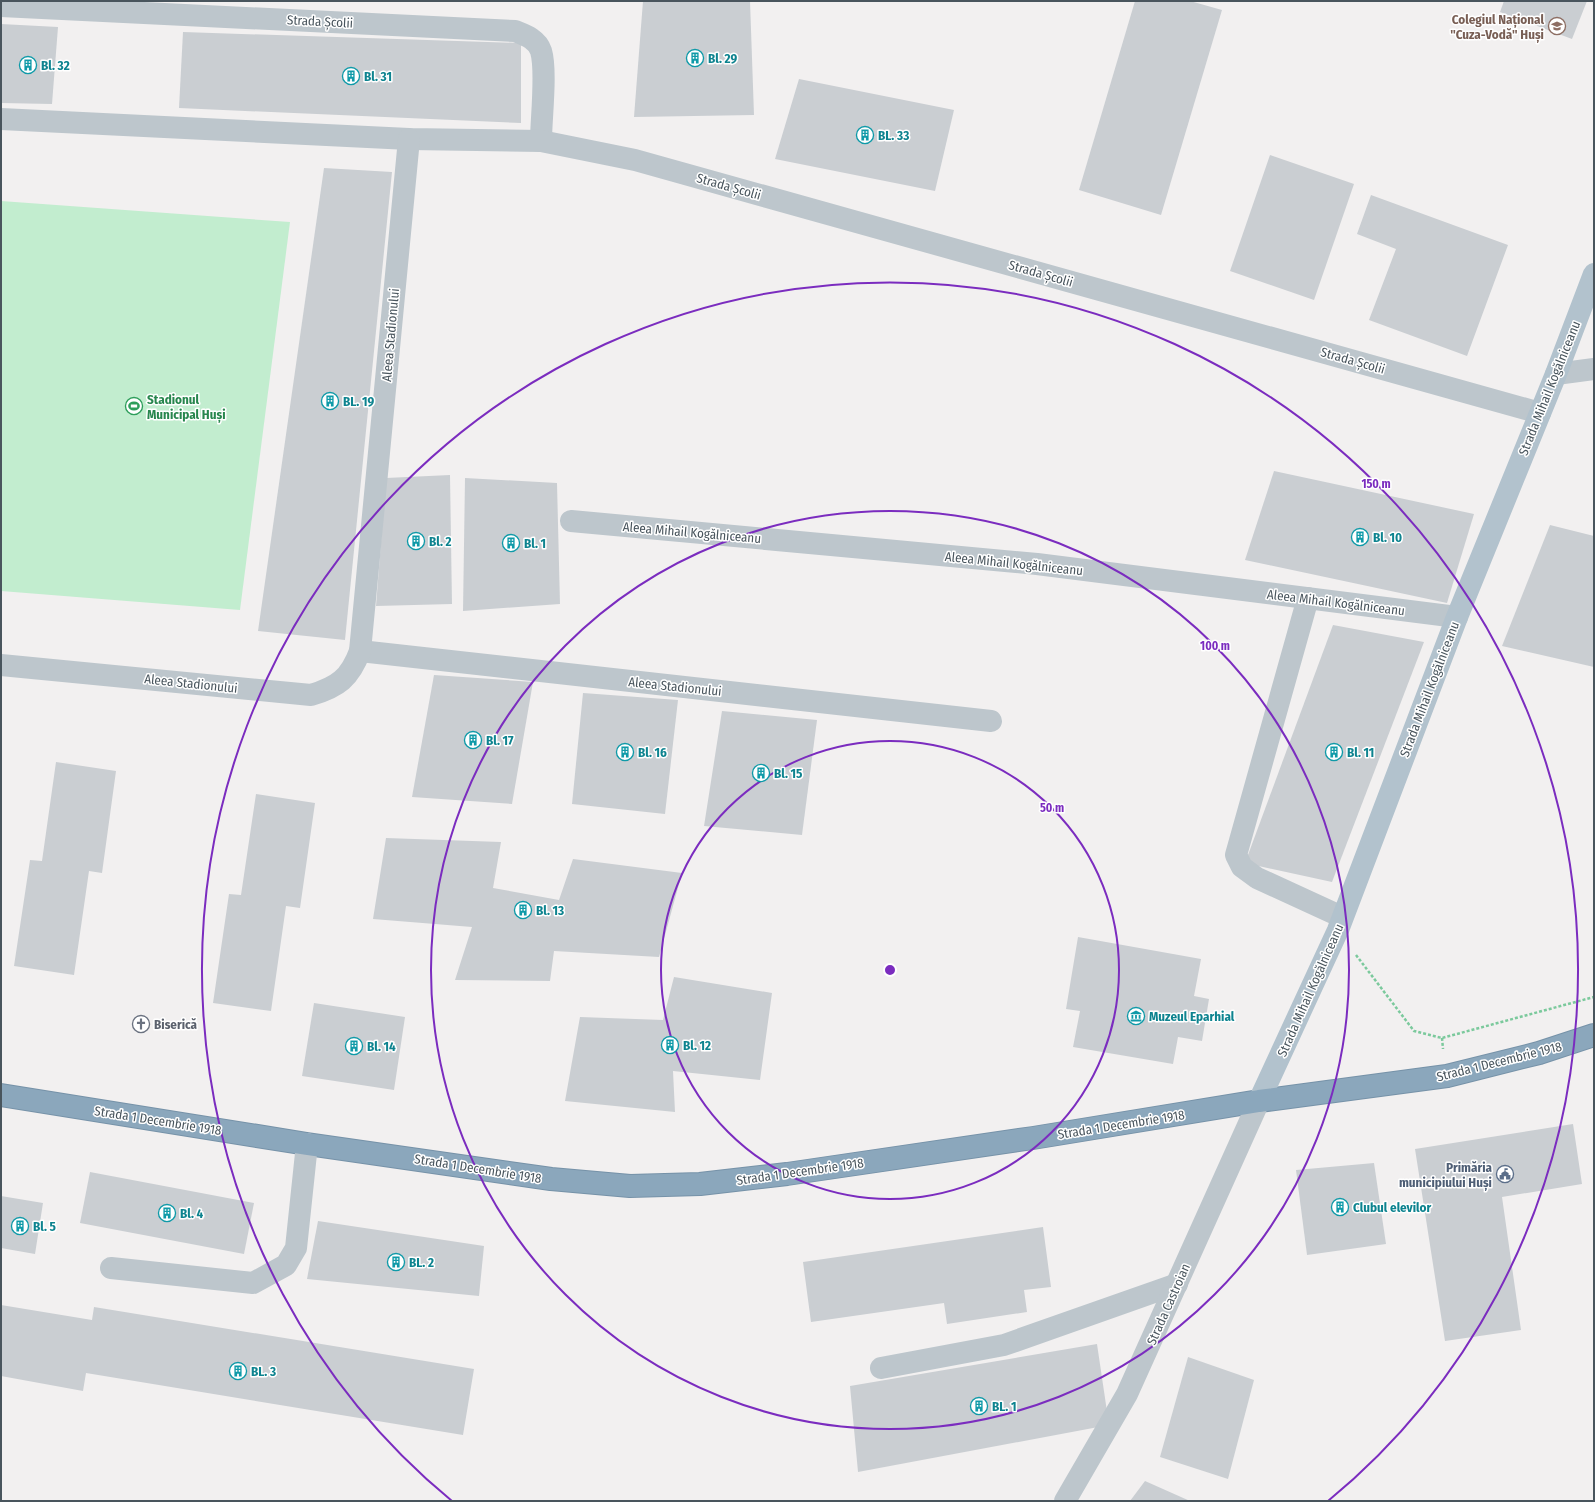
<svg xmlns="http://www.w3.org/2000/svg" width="1595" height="1502" font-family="'Fira Sans Condensed',sans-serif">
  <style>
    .green { fill: #c2edcf }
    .building { fill: #caced2 }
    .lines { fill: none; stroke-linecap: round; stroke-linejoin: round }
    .highway-casing { stroke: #7692a8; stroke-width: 24 }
    .path { stroke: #7bc99c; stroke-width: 2.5; stroke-dasharray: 3 2; stroke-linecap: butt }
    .minor { stroke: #bdc6cc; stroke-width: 22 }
    .major { stroke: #b2c2cd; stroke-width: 22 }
    .highway { stroke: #8ba7bc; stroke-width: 22 }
    .ring { fill: none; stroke: #7b2cbf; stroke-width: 2 }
    .labels { text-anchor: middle; stroke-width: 3; stroke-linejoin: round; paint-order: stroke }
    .education-label { font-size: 13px; font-weight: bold; fill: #785e54; stroke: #fff; text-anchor: end }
    .street-label { font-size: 13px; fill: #49555d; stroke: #fff }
    .culture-label { font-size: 13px; font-weight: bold; fill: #0d838f; stroke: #fff; text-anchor: start }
    .leisure-label { font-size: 13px; font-weight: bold; fill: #27864d; stroke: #fff; text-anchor: start }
    .worship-label { font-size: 13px; font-weight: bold; fill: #5b616d; stroke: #fff; text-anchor: start }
    .service-label { font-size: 13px; font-weight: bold; fill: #4e5e75; stroke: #fff; text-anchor: end }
    .centre { fill: #7b2cbf; stroke: #fff; stroke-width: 2 }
    .ring-label { font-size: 12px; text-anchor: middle; font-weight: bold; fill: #7b2cbf; stroke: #fff; stroke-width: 3; stroke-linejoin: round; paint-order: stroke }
  </style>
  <rect width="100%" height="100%" fill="#f2f0f0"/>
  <!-- green -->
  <polygon class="green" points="1,201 290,222 240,610 1,591"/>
  <!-- building -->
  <g class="building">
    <polygon points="643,1 750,1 754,115 634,117"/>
    <polygon points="1135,1 1190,1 1222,10 1161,215 1079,190"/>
    <polygon points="1504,1 1587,1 1572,39 1500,12"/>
    <polygon points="1,24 58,27 52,104 1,103"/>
    <polygon points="183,32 521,43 521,123 179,108"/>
    <polygon points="799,79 954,110 935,191 775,159"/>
    <polygon points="1270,155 1354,184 1314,300 1230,271"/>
    <polygon points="324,168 392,172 345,640 258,631"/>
    <polygon points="1371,195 1508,245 1467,356 1369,320 1396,249 1357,234"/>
    <polygon points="1274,471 1474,514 1447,603 1245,560"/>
    <polygon points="450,475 452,604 376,606 386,478"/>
    <polygon points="465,478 557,483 560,604 463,611"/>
    <polygon points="1550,525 1594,536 1594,667 1502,646"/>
    <polygon points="1333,625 1424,642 1332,882 1245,863"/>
    <polygon points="434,675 533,682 512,804 412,797"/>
    <polygon points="583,693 678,700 665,814 572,804"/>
    <polygon points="722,711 817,720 802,835 704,826"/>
    <polygon points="56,762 116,771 102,873 89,871 74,975 14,966 30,860 42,861"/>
    <polygon points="256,794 315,803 300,908 286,906 271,1011 213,1003 229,894 241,895"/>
    <polygon points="386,838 501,842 493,888 559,900 573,859 682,873 659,957 554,951 550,981 455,980 472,927 373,919"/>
    <polygon points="1078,937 1201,959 1194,996 1209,999 1202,1041 1178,1037 1173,1064 1073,1047 1080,1011 1066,1009"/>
    <polygon points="674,977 772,993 760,1080 673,1071 675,1112 565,1101 580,1017 663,1020"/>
    <polygon points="314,1003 405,1017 394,1090 302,1076"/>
    <polygon points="1573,1124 1582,1184 1502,1197 1521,1330 1445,1341 1415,1149"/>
    <polygon points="1374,1163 1386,1244 1307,1255 1296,1170"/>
    <polygon points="90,1172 254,1203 244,1254 80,1223"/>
    <polygon points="1,1196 43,1203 35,1254 1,1248"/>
    <polygon points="318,1221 484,1246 479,1296 307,1279"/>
    <polygon points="1043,1227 1051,1287 1024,1290 1027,1312 947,1324 944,1303 811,1322 803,1262"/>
    <polygon points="1,1305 92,1320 94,1307 474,1369 463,1435 86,1373 83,1391 1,1376"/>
    <polygon points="1097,1344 1109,1425 858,1472 850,1386"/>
    <polygon points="1188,1357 1254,1380 1228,1479 1160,1457"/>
    <polygon points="1145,1481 1190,1501 1130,1501"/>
  </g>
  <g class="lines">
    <!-- highway casing -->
    <g class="highway-casing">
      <polyline id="highway" points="1,1095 307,1144 551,1179 630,1186 700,1184 787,1174 1033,1138 1259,1101 1447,1076 1539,1053 1594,1035"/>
    </g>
    <!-- path -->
    <g class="path">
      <polyline points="1356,955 1414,1031 1442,1038 1594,997"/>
      <polyline points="1442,1038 1443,1049"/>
    </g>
    <!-- minor -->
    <g class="minor">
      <path d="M1,6l514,25c10,4 22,8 26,20 6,20 0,68 0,90"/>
      <polyline points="1,119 409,139 541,141 635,160 1540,413"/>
      <polyline points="1556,374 1594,369"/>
      <polyline points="571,521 1037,564 1457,617"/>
      <polyline points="1308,598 1236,855 1242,867 1257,878 1342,917"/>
      <polyline points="360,651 991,721"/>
      <path d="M1,665l310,30c27,-8 39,-17 49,-44l49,-512"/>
      <polyline points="111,1268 253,1283 286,1265 296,1248 307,1144"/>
      <polyline points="881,1368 1004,1345 1177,1284"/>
      <polyline points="1065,1501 1127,1394 1259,1101"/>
    </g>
    <!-- major -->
    <polyline class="major" points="1259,1101 1338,930 1457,617 1556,374 1594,274"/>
    <!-- highway -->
    <use href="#highway" class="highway"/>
  </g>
  <!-- distance rings -->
  <g class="ring">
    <circle cx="890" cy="970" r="229"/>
    <circle cx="890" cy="970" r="459"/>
    <path d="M452 1501A688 688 0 1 1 1328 1501"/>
  </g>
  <!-- icons -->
  <defs>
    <g id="school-ring" transform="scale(0.9)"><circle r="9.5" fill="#fff" stroke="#8d6e63" stroke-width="1.5"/><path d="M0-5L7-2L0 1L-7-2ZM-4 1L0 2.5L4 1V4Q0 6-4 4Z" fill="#8d6e63"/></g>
    <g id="building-ring" transform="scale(0.9)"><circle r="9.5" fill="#fff" stroke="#0f9aa8" stroke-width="1.5"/><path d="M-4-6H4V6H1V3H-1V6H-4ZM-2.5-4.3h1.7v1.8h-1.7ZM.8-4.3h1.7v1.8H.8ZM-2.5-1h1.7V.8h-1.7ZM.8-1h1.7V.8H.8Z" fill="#0f9aa8"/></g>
    <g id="stadium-ring" transform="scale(0.9)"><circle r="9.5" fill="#fff" stroke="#2e9e5b" stroke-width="1.5"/><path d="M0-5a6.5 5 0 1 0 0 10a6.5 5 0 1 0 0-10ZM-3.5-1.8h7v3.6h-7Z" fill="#2e9e5b"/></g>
    <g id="museum-ring" transform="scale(0.9)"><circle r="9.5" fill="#fff" stroke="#0f9aa8" stroke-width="1.5"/><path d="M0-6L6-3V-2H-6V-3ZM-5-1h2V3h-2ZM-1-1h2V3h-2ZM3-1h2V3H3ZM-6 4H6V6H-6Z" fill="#0f9aa8"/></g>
    <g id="church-ring" transform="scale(0.9)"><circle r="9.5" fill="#fff" stroke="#6b7280" stroke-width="1.5"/><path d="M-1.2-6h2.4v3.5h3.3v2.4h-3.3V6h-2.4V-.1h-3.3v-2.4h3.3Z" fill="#6b7280"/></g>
    <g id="civic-ring" transform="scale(0.9)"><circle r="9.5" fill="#fff" stroke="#5c6f8a" stroke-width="1.5"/><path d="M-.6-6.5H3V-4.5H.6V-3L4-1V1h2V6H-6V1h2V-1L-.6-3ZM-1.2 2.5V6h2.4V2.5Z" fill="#5c6f8a"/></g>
  </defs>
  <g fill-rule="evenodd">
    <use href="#school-ring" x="1557" y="26"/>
    <use href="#building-ring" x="695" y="58"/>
    <use href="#building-ring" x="28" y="65"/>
    <use href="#building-ring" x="351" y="76"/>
    <use href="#building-ring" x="865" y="135"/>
    <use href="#building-ring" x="330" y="401"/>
    <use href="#stadium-ring" x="134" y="406"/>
    <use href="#building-ring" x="1360" y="537"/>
    <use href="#building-ring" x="416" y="541"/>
    <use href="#building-ring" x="511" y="543"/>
    <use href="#building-ring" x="473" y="740"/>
    <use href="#building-ring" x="625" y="752"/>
    <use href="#building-ring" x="1334" y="752"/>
    <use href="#building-ring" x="761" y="773"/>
    <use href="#building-ring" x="523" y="910"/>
    <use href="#museum-ring" x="1136" y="1016"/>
    <use href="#church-ring" x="141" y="1024"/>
    <use href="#building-ring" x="670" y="1045"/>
    <use href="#building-ring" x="354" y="1046"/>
    <use href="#civic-ring" x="1505" y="1174"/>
    <use href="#building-ring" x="1340" y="1207"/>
    <use href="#building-ring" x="167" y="1213"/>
    <use href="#building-ring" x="20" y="1226"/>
    <use href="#building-ring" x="396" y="1262"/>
    <use href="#building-ring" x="238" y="1371"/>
    <use href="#building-ring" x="979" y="1406"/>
  </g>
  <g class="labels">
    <!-- education labels -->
    <g class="education-label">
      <text x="1544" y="24">Colegiul Național<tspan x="1544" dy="15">"Cuza-Vodă" Huși</tspan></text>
    </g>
    <!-- street labels -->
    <g class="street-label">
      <text transform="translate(320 21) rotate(3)" y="5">Strada Școlii</text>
      <text transform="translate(729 186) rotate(16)" y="5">Strada Școlii</text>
      <text transform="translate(1041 273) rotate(16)" y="5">Strada Școlii</text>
      <text transform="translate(390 335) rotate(-85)" y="5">Aleea Stadionului</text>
      <text transform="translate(1353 360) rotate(16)" y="5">Strada Școlii</text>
      <text transform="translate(1549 388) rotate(-68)" y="5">Strada Mihail Kogălniceanu</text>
      <text transform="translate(692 532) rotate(5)" y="5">Aleea Mihail Kogălniceanu</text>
      <text transform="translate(1014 563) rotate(6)" y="5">Aleea Mihail Kogălniceanu</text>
      <text transform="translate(1336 602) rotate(7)" y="5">Aleea Mihail Kogălniceanu</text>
      <text transform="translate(191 683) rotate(6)" y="5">Aleea Stadionului</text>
      <text transform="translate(675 686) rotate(6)" y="5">Aleea Stadionului</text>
      <text transform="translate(1429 689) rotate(-69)" y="5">Strada Mihail Kogălniceanu</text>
      <text transform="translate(1310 990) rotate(-66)" y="5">Strada Mihail Kogălniceanu</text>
      <text transform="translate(1499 1061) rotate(-14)" y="5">Strada 1 Decembrie 1918</text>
      <text transform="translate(158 1120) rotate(9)" y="5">Strada 1 Decembrie 1918</text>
      <text transform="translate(1121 1124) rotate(-9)" y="5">Strada 1 Decembrie 1918</text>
      <text transform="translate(478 1168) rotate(9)" y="5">Strada 1 Decembrie 1918</text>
      <text transform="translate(800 1171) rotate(-8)" y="5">Strada 1 Decembrie 1918</text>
      <text transform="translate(1168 1304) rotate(-66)" y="5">Strada Castroian</text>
    </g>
    <!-- culture labels -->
    <g class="culture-label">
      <text x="708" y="63">Bl. 29</text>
      <text x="41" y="70">Bl. 32</text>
      <text x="364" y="81">Bl. 31</text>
      <text x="878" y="140">BL. 33</text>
      <text x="343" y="406">BL. 19</text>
      <text x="1373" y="542">Bl. 10</text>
      <text x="429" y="546">Bl. 2</text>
      <text x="524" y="548">Bl. 1</text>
      <text x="486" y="745">Bl. 17</text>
      <text x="638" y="757">Bl. 16</text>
      <text x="1347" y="757">Bl. 11</text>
      <text x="774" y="778">Bl. 15</text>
      <text x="536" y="915">Bl. 13</text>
      <text x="1149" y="1021">Muzeul Eparhial</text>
      <text x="683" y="1050">Bl. 12</text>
      <text x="367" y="1051">Bl. 14</text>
      <text x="1353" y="1212">Clubul elevilor</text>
      <text x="180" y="1218">Bl. 4</text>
      <text x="33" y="1231">Bl. 5</text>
      <text x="409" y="1267">BL. 2</text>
      <text x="251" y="1376">BL. 3</text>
      <text x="992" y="1411">BL. 1</text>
    </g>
    <!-- leisure labels -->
    <g class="leisure-label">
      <text x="147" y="404">Stadionul<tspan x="147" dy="15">Municipal Huși</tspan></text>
    </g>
    <!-- worship labels -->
    <g class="worship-label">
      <text x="154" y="1029">Biserică</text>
    </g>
    <!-- service labels -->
    <g class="service-label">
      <text x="1492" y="1172">Primăria<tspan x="1492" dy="15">municipiului Huși</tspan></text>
    </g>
  </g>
  <circle cx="890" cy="970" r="6" class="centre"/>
  <g class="ring-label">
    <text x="1376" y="488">150 m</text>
    <text x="1215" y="650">100 m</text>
    <text x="1052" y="812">50 m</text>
  </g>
  <!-- border -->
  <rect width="1595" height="1502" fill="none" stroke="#49555d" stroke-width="4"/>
</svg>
